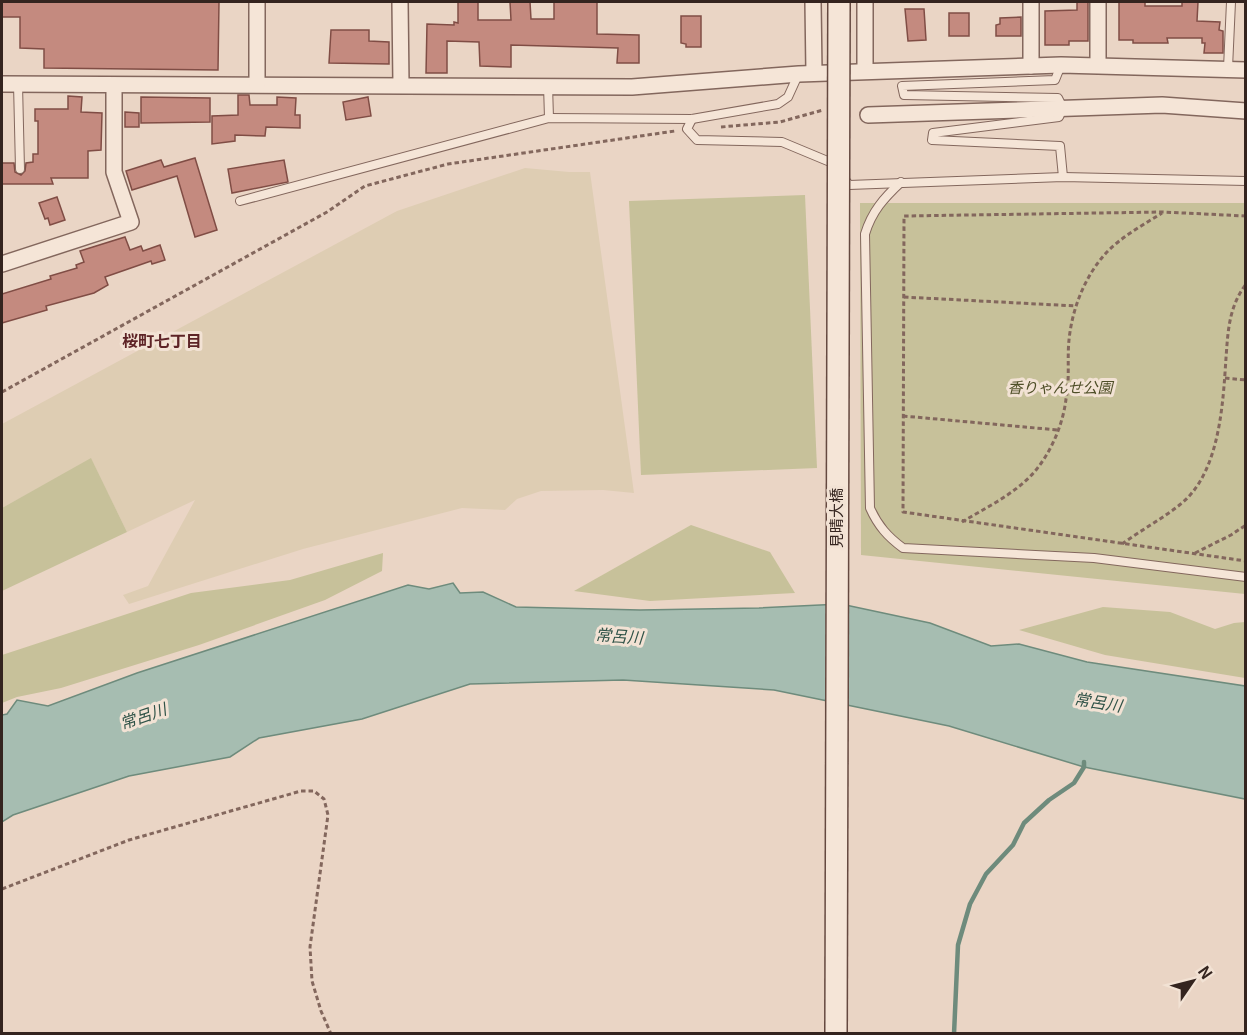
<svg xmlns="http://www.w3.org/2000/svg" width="1247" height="1035" font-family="Georgia,'Noto Sans JP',serif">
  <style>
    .farmland { fill: #decdb3 }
    .green { fill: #c7c19a }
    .water { fill: #a6bdb1; stroke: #6e8b7c; stroke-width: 1.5 }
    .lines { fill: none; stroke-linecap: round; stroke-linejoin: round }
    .stream { stroke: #6e8b7c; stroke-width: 4.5 }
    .building { fill: #c48a7f; stroke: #804d45; stroke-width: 1.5 }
    .lane-casing { stroke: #83675d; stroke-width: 10 }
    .street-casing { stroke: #83675d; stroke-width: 18 }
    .path { stroke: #83675d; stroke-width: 3; stroke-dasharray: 4.5 3; stroke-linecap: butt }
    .lane { stroke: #f5e5d7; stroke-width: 8 }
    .street { stroke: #f5e5d7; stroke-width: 15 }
    .secondary-bridge-casing { stroke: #654940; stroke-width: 24; stroke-linecap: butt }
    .secondary-bridge { stroke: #f5e5d7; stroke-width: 21 }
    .labels { text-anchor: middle; stroke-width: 6; stroke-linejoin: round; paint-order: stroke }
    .park-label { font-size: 15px; font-style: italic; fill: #4f4f28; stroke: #f2e2d4 }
    .street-label { font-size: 15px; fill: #34241f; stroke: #f2e2d4 }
    .neighbourhood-label { font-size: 16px; font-weight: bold; fill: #5d2326; stroke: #f2e2d4 }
    .water-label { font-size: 16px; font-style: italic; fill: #305348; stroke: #f2e2d4 }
  </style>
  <rect width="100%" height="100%" fill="#ead5c5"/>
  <!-- farmland -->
  <polygon class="farmland" points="525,168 569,172 590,172 634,493 603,490 541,491 517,499 505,510 462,508 303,549 129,604 123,595 148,586 195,500 127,532 91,459 2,508 2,424 397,211"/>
  <!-- green -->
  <g class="green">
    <polygon points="805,195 817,468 641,475 629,201"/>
    <polygon points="860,203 1245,203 1245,594 861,555"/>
    <polygon points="91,458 127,532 2,591 2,508"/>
    <polygon points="691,525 770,552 795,593 650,601 574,591"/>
    <polygon points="383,553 382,571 325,600 199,645 61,688 17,697 2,703 2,655 191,593 290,580"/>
    <polygon points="1103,607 1170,612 1215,629 1234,623 1245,622 1245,678 1105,655 1019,630"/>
  </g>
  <!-- water -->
  <polygon class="water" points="453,583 460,593 483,592 516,607 640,610 759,608 841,604 930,623 991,646 1019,644 1087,662 1245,686 1245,799 1084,767 949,726 774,690 623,680 470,684 362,719 259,738 230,757 129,776 13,815 2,822 2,715 7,714 17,700 48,706 137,673 408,585 429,589"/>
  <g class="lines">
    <!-- stream -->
    <polyline class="stream" points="954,1034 958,945 970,904 986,874 1013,845 1024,823 1049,800 1074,783 1084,767 1084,762"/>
  </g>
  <!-- building -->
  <g class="building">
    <polygon points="2,2 219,2 218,70 44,68 44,49 20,48 20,17 2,17"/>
    <polygon points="458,2 478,2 478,20 511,20 510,2 530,2 531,19 554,19 554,2 597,2 597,34 639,35 639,63 617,63 618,48 511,45 511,67 480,66 479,42 447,41 447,73 426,73 427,24 454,25 454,22 458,23"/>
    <polygon points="1077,2 1088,2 1088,41 1069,41 1069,45 1045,45 1045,11 1077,10"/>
    <polygon points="1119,2 1145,2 1145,6 1182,6 1182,2 1198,2 1197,21 1220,22 1219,30 1223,31 1223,53 1204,53 1205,43 1202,43 1202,38 1167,38 1168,43 1133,43 1133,40 1119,40"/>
    <polygon points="905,9 924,9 926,40 908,41"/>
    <rect x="949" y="13" width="20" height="23"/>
    <polygon points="681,16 701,16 701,47 686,47 686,44 681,43"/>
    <polygon points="1021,17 1021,36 996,36 996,25 1000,24 1000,18"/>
    <polygon points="331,30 369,30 369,41 389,42 389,64 329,63"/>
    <polygon points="238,95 249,95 250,105 277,105 277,97 296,98 295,115 300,115 300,128 266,127 265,136 235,135 235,141 212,144 212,116 238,115"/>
    <polygon points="68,96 82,97 81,112 102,113 101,150 88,151 88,178 51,178 53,184 2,184 2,163 14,163 15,172 21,175 25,171 26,163 33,162 33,154 38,154 38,121 35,121 35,109 68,109"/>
    <polygon points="141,97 210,98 210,122 141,123"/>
    <polygon points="368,97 371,116 346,120 343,102"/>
    <polygon points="125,112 139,113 139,127 125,127"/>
    <polygon points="195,158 217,230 195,237 177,176 132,190 126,171 161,160 164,167"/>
    <polygon points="284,160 288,182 232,193 228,169"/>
    <polygon points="57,197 65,220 50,225 48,218 45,219 39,203"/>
    <polygon points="125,237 130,250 141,246 143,251 160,245 165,260 152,264 151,261 105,277 108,285 94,293 46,306 47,310 2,323 2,294 51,279 50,276 77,268 76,265 84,262 80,251"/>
  </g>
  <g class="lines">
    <!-- lane casing -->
    <g class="lane-casing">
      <g id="lane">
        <polyline points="1061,65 1055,80 902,86 904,95 1058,98 1063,108 1059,117 933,133 932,140 1060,146 1063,177"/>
        <polyline points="1228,68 1231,2"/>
        <polyline points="18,84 20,169"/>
        <polyline points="548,85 549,118"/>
        <polyline points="692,119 687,129 697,140 782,142 830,162 835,168"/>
        <polyline points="843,177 849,185 1063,177 1246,181"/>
        <path d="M901,182c-17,16 -29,29 -36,52l5,274c8,18 18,29 33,40l191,10 152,19"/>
        <polyline points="240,201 549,118 692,119 778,104 788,97 798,75"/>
      </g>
    </g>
    <!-- street casing -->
    <g class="street-casing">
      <g id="street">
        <polyline points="400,2 401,85"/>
        <polyline points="813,2 814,73"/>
        <polyline points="865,2 865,71"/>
        <polyline points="1031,2 1031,66"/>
        <polyline points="1098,2 1098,64"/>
        <polyline points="2,84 632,87 799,74 1061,65 1246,70"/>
        <polyline points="257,84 257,2"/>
        <polyline points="868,115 1162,105 1246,111"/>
        <polyline points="2,264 131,222 114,172 114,85"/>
      </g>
    </g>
    <!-- path -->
    <g class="path">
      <polyline points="721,127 780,122 823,110"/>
      <polyline points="1246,216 1163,212 904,216 903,512 1246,561"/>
      <polyline points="904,297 1076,306"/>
      <polyline points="1225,378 1246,380"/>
      <polyline points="2,392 327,212 365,186 448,164 675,131"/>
      <polyline points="903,416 1058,430"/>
      <path d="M962,522c25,-15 55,-29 74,-52 16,-20 27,-46 30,-71 4,-19 1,-40 3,-59 3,-31 16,-64 37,-87 15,-16 37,-28 56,-40"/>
      <path d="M1122,544c19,-14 42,-26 60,-41 38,-32 41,-100 44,-145 2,-28 3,-51 20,-74"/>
      <polyline points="1195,553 1231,535 1246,525"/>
      <polyline points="2,889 129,840 301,791 314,791 324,799 328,815 310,947 312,981 321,1011 331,1034"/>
    </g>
    <!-- lane -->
    <use href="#lane" class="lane"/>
    <!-- street -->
    <use href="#street" class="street"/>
    <!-- secondary-bridge casing -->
    <g class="secondary-bridge-casing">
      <polyline id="secondary-bridge" points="836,1034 839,2"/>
    </g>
    <!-- secondary-bridge -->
    <use href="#secondary-bridge" class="secondary-bridge"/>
  </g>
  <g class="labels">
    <!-- park labels -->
    <g class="park-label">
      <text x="1060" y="393">香りゃんせ公園</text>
    </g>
    <!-- street labels -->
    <g class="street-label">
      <text transform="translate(837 518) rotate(-90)" y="5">見晴大橋</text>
    </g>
    <!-- neighbourhood labels -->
    <g class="neighbourhood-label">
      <text x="162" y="347">桜町七丁目</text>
    </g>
    <!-- water labels -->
    <g class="water-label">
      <text transform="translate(619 636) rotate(4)" y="6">常呂川</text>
      <text transform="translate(1098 702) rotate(9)" y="6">常呂川</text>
      <text transform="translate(143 716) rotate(-19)" y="6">常呂川</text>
    </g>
  </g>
  <!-- border -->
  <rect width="1247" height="1035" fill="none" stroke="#34241f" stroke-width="6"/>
  <!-- north arrow -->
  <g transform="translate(1193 981) rotate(55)" stroke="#f2e2d4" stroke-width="4.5" paint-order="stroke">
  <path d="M0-4.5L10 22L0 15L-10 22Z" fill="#34241f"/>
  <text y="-9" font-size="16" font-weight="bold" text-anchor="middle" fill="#34241f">N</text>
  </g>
</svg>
